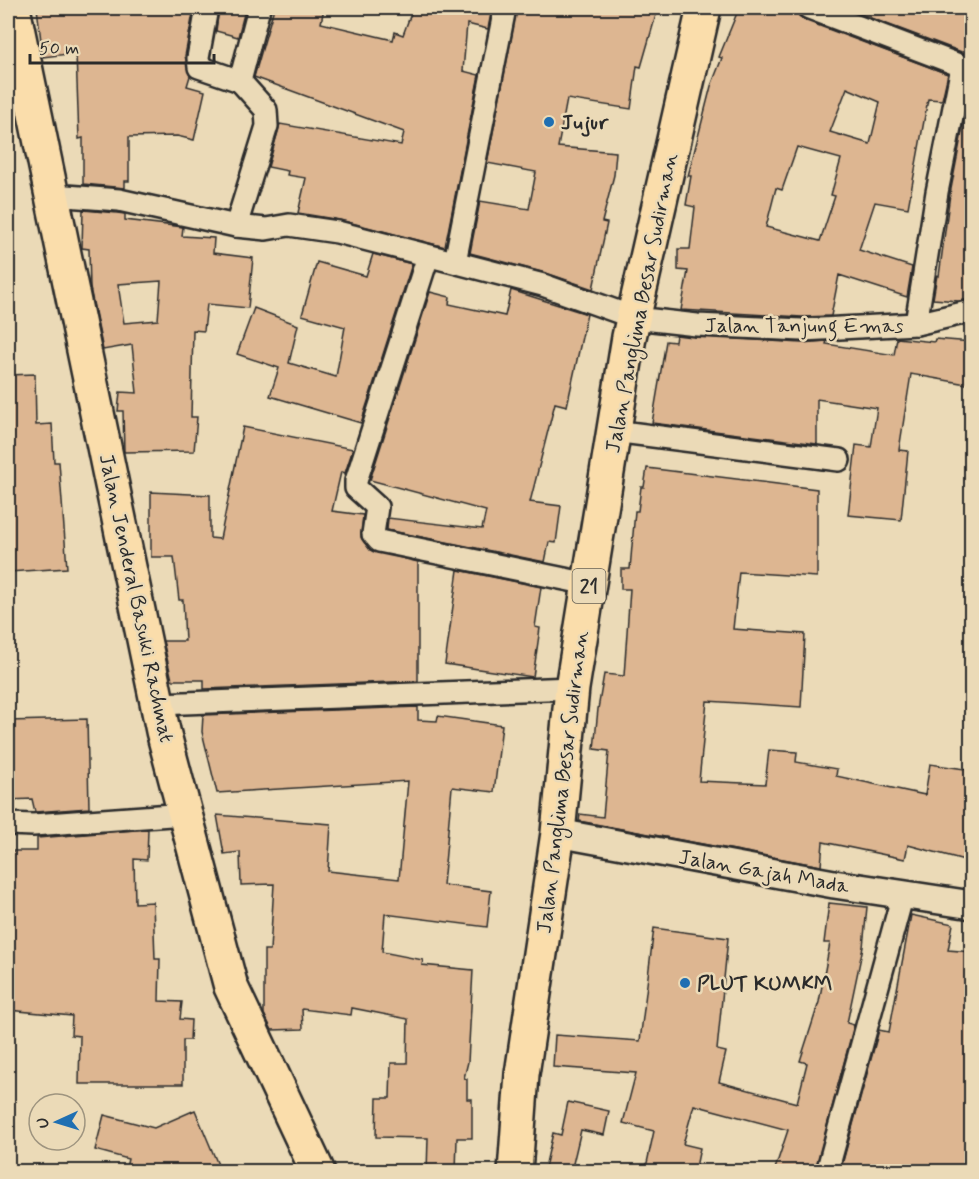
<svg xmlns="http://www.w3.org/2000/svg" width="979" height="1179" font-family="Mynerve,sans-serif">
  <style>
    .building { fill: #ddb691; stroke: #2b2b2b; stroke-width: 1.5; fill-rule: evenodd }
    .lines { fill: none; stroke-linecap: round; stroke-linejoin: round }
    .minor-casing { stroke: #2b2b2b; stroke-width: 26 }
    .tertiary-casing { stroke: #2b2b2b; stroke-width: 32 }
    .primary-casing { stroke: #2b2b2b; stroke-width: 38 }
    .trunk-casing { stroke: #2b2b2b; stroke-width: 38 }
    .minor { stroke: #ebdab7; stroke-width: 21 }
    .tertiary { stroke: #ebdab7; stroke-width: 27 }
    .primary { stroke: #faddab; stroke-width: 33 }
    .trunk { stroke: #faddab; stroke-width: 33 }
    .poi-dot { fill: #1f6fb2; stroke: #ebdab7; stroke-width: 2 }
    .labels { text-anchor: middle; stroke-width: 5; stroke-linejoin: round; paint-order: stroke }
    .shield { fill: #ebdab7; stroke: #656055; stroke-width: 1.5 }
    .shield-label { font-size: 20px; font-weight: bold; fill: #2b2b2b }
    .poi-label { font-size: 21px; font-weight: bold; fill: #2b2b2b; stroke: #ebdab7; text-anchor: start }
    .street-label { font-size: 21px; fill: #2b2b2b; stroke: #ebdab7 }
  </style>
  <rect width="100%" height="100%" fill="#ebdab7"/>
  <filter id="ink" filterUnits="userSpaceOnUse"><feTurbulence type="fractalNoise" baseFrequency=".0167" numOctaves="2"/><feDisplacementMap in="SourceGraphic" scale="12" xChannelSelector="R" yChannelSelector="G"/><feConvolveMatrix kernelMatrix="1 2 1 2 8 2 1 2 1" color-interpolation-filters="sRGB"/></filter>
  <g filter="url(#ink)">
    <!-- building -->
    <g class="building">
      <polygon points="37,8 194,8 185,56 190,76 187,86 205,91 194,140 177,136 129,137 129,181 125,181 125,188 83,184 83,138 79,139 76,53 43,57"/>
      <polygon points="219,8 245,10 238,37 216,31"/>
      <polygon points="274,8 324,8 321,23 393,40 395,32 403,35 413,8 492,8 488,29 467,24 463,71 479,75 445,247 340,220 298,213 306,178 287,175 288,171 268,167 280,124 401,145 404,132 254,77"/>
      <polygon points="517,8 658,8 641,67 637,66 631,109 567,99 558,147 616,152 614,175 602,222 607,223 593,289 546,273 470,253 480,201 529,209 536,172 487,163"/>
      <path d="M739,8h58l2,8 5,4 144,54 -6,26 -14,-1 -20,109 -33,-6 -16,48 53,17 -5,30 -68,-22 -8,41 -29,1 -121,-7 7,-39 -10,-1v-21h12l5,-42 -9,-2 5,-29h-3l23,-90 11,-28 -3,-1zM847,88l33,14 -10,42 -40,-12zM797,147l44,12 -10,36 4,1 -15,45 -54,-14 10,-39 6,2z"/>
      <polygon points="844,8 972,8 972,42 967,54"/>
      <polygon points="970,91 972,299 959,301 933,299 937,275 939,276 950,194"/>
      <path d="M83,210l34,3 8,1v6l58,7 -1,9 32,2 -1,15 40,5 -5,50 -41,-4 -3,27 -11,-1 -2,87h6l-3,34 -70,1 -1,-41h-5l2,-19 17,1 -5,-48 -29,5 -13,-62 -1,-39 -7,-1zM161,281l-3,39 -34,3 -6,-39z"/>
      <polygon points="373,254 412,264 361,423 270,396 279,368 237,354 254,308 298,325 289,363 336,377 345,327 302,315 317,262 366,276"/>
      <polygon points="511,290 587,314 567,406 555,403 530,502 561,506 556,543 549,542 545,562 387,530 388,518 482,529 486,511 370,480 430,292 450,297 449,304 505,316"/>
      <polygon points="676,335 801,343 827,341 826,344 894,355 897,338 934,342 935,339 972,342 972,385 911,374 899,450 908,451 901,520 848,515 856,445 871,447 877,408 817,399 817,444 652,423 666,341 675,342"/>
      <polygon points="35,374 36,425 52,424 54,462 59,462 67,568 9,572 8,375"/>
      <polygon points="243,427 353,449 345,473 341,472 332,511 363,515 361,537 370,550 418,562 418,681 204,689 204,680 172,680 163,641 185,641 183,600 179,600 174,557 151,557 151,492 210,495 210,538 220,539"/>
      <polygon points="647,468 817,489 817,577 739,572 733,629 805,634 801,707 707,701 699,781 765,784 769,750 797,752 796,762 837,769 836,776 925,795 930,764 972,770 972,862 908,845 905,859 823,842 821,866 579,821 580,814 603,817 609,751 594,749 598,709 604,674 624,676 630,589 621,589 621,569 630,569 635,511 638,511 641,487 644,487"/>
      <polygon points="458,570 541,587 535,627 540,628 533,677 445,664"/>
      <polygon points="418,707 418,720 437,721 438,716 502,725 494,792 452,787 443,885 491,891 487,927 385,914 382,952 423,960 422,965 473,970 468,1062 464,1078 467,1079 467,1099 472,1099 472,1138 457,1138 456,1172 427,1172 428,1138 376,1137 377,1098 390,1098 391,1063 407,1063 408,1019 352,1008 351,1015 302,1009 303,1029 272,1030 264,1014 264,950 270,950 274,884 241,885 240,852 224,854 217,815 331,824 328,871 399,879 408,781 217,793 202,732 203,715"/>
      <polygon points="87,719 89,808 35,812 32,799 8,800 8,721"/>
      <polygon points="148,829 147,860 134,859 135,903 153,902 155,959 160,959 159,1001 182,1002 180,1019 191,1020 190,1040 183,1040 183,1084 79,1084 80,1036 71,1035 72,1016 8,1010 8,851 37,851 37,838"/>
      <polygon points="829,903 867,907 863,947 847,1023 854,1025 815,1172 774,1172 788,1130 694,1105 683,1144 700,1148 695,1172 645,1172 654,1131 623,1123 636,1073 553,1067 555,1035 640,1041 654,928 728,938 717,1050 726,1052 719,1082 797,1103 807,1063 800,1061 819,1002 830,943 824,943"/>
      <polygon points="911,915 953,924 948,950 972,952 972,1172 840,1172 879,1030 889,1032"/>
      <polygon points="568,1102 609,1111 604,1135 581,1130 571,1172 544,1172 553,1133 561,1135"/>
      <polygon points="195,1110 221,1172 125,1172 128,1159 95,1150 104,1115 154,1128"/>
    </g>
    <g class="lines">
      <!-- minor casing -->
      <g class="minor-casing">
        <g id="minor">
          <polyline points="207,8 198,58 199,67 240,81"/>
          <polyline points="809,8 972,70"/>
          <polyline points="53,195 119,200 236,226 266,229 289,225 337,232 543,285 635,318 697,325 802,330 916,324 972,311"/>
          <polyline points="236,226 267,126 266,110 240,81 259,8"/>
          <polyline points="428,256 356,481 356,488 377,507 373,534 379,541 589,584"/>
          <polyline points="455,262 505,8"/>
          <polyline points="916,324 937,192 962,67"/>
          <polyline points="614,431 839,460"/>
          <polyline points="158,704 572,688"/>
          <polyline points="8,824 33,825 185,814"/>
          <polyline points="827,1172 903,894"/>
        </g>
      </g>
      <!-- tertiary casing -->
      <g class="tertiary-casing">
        <polyline id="tertiary" points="558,833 834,884 972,905"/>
      </g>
      <!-- primary casing -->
      <g class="primary-casing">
        <polyline id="primary" points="13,8 163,731 231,987 318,1172"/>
      </g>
      <!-- trunk casing -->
      <g class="trunk-casing">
        <polyline id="trunk" points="515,1172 522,1074 558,833 572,688 629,337 704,8"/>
      </g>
      <!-- minor -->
      <use href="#minor" class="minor"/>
      <!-- tertiary -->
      <use href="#tertiary" class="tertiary"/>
      <!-- primary -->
      <use href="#primary" class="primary"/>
      <!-- trunk -->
      <use href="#trunk" class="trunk"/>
    </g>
  </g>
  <!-- markers -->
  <g class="poi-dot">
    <circle cx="549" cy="122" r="6"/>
    <circle cx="685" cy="983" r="6"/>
  </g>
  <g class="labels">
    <!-- shield labels -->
    <rect class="shield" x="572.5" y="569" width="33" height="34" rx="4.5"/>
    <g class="shield-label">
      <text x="589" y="593">21</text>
    </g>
    <!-- poi labels -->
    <g class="poi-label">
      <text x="561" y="129">Jujur</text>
      <text x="697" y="990">PLUT KUMKM</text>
    </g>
    <!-- street labels -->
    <g class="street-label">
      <text transform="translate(641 303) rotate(-79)" y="7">Jalan Panglima Besar Sudirman</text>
      <text x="804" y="332">Jalan Tanjung Emas</text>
      <text transform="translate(137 598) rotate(78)" y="7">Jalan Jenderal Basuki Rachmat</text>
      <text transform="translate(562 782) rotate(-83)" y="7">Jalan Panglima Besar Sudirman</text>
      <text transform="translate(764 871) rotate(10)" y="7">Jalan Gajah Mada</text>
    </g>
  </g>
  <!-- margin -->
  <rect width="979" height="1179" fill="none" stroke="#ebdab7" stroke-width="30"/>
  <rect x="15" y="15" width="949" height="1149" fill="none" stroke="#2b2b2b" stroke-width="2" filter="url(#ink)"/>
  <!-- north arrow -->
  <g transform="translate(57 1122) rotate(266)"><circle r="28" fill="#ebdab7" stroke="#9e947f" stroke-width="1.5"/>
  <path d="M0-4.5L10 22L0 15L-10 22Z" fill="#1f6fb2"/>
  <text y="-9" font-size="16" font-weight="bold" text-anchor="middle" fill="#2b2b2b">U</text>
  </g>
  <!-- scale -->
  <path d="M30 54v9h184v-9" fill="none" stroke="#2b2b2b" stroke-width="3"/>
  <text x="39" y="54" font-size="18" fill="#2b2b2b" stroke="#ebdab7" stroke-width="4.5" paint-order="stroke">50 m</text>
</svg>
